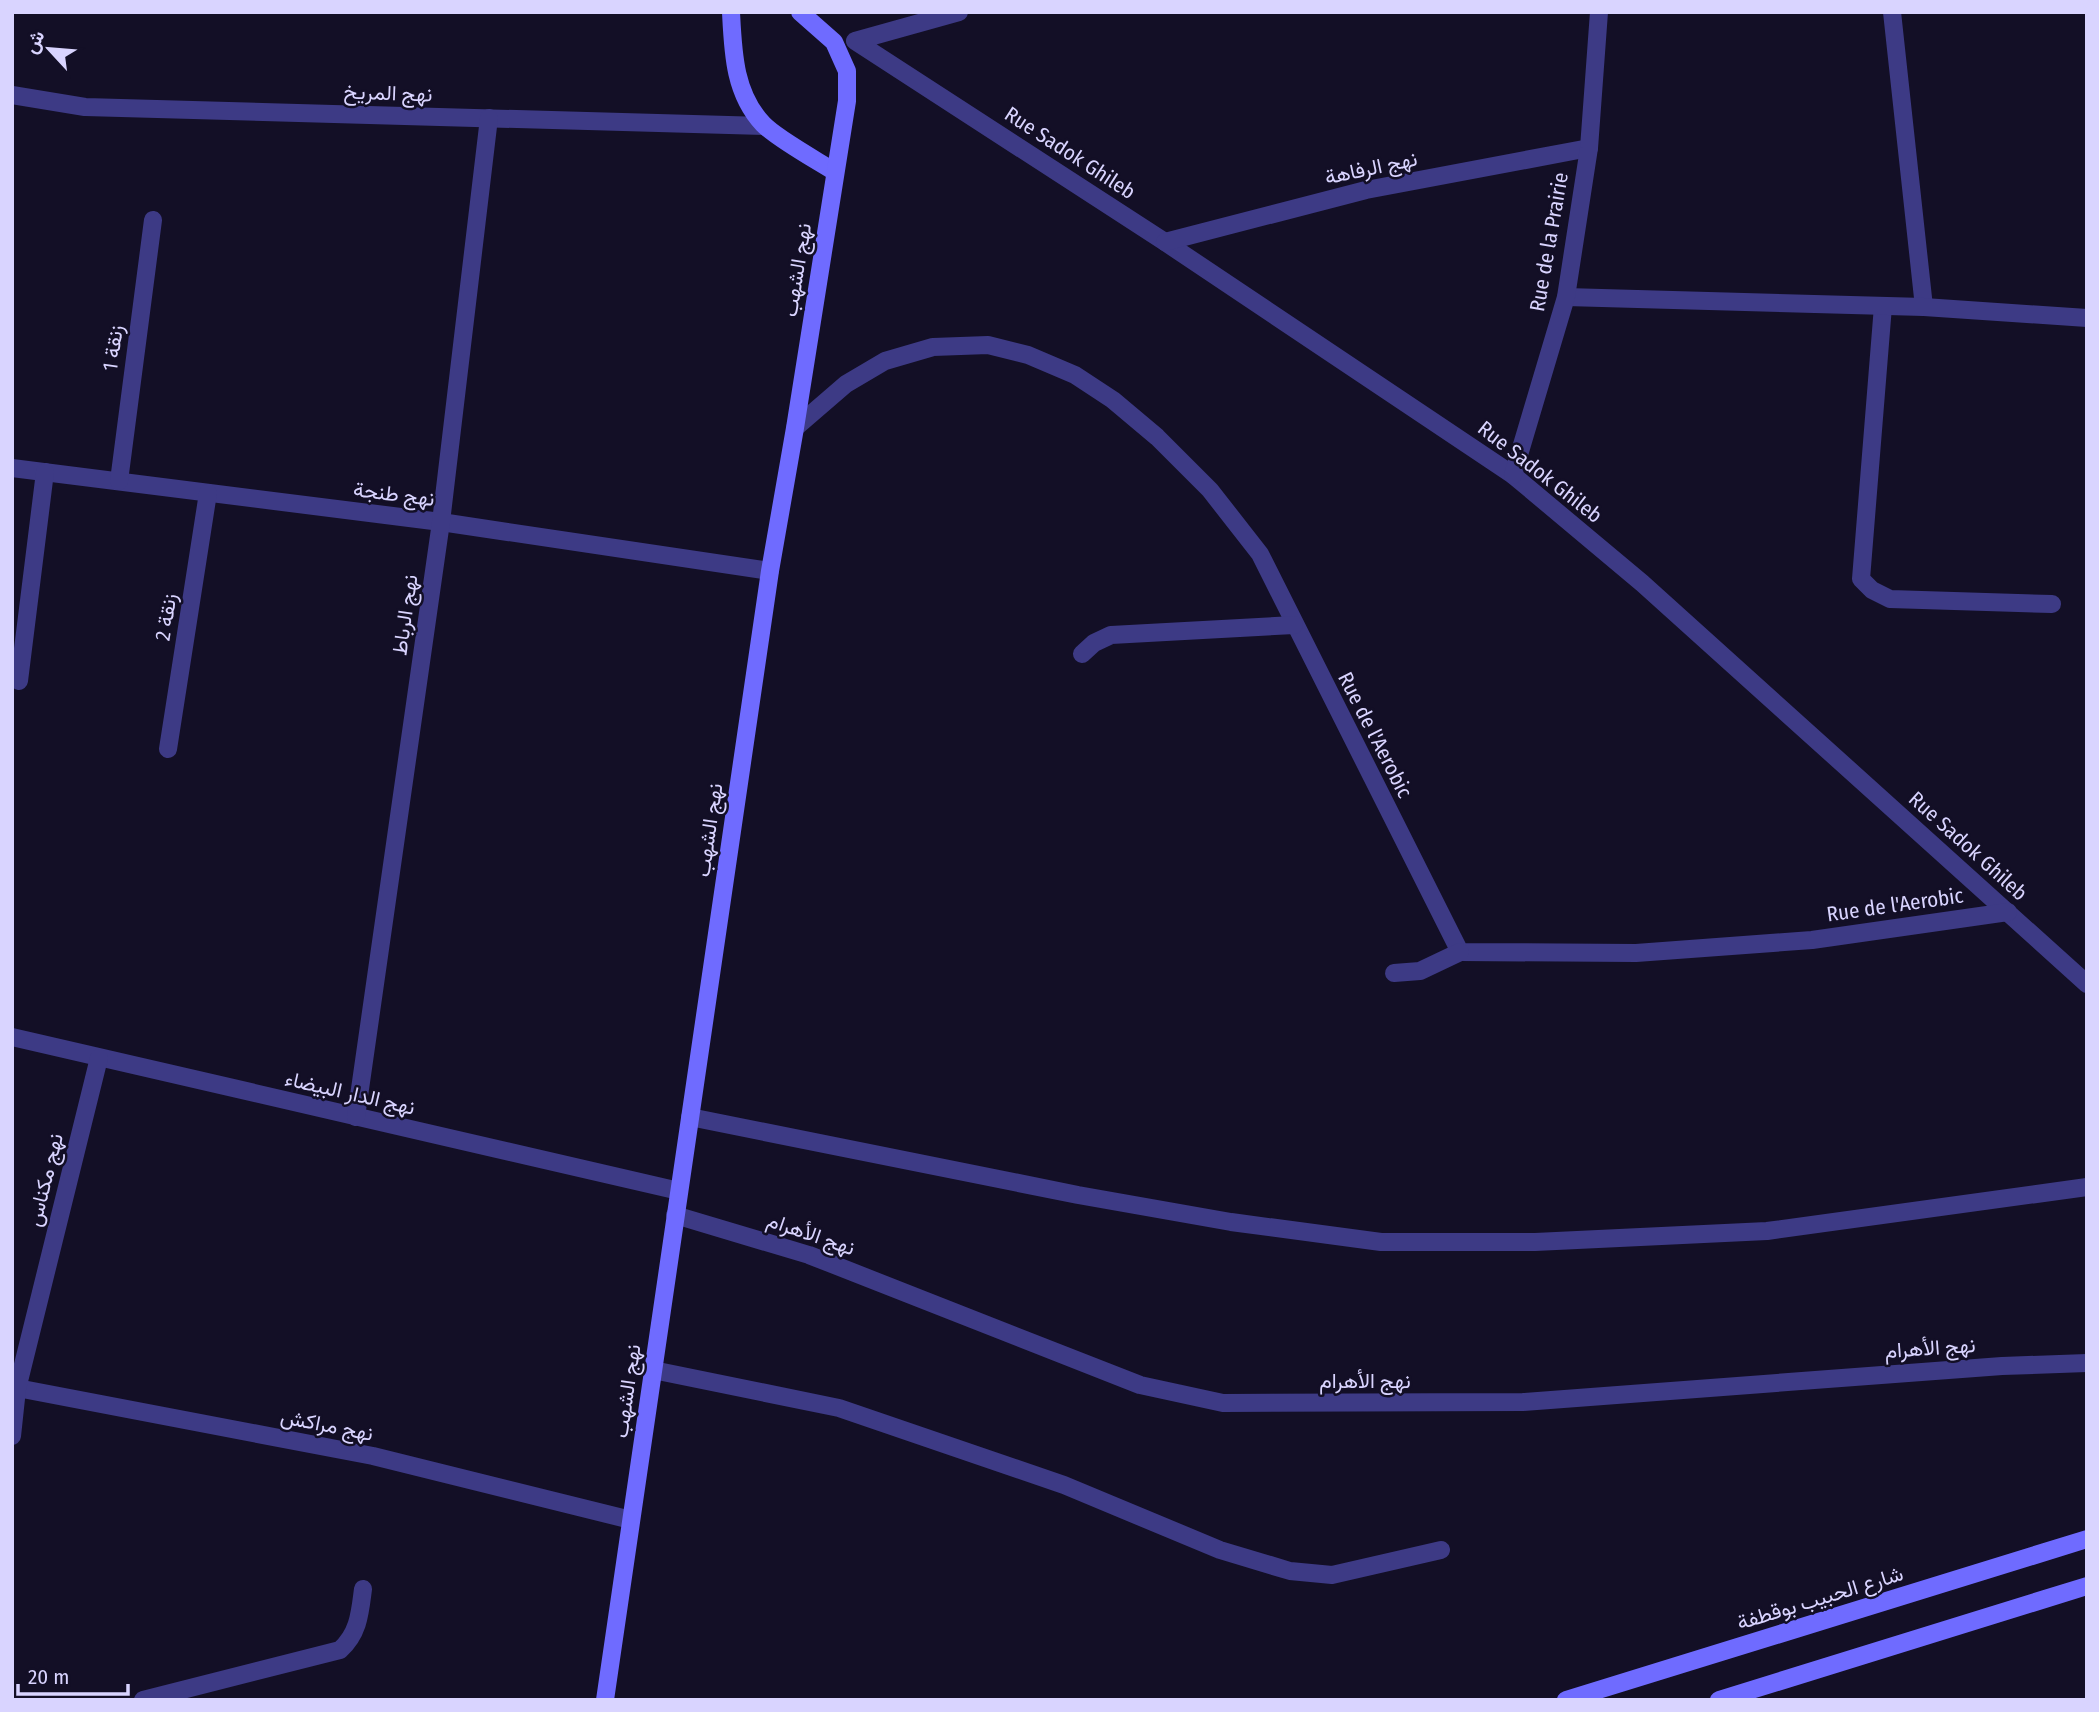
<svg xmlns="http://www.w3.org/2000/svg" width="2099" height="1712" font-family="'Fira Sans Condensed',Vazirmatn,sans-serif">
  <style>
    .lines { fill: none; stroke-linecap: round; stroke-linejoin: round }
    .lane { stroke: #3d3a85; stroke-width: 18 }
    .street { stroke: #3d3a85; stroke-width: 18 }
    .secondary { stroke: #6f6bff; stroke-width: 18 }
    .labels { text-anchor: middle; stroke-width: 5; stroke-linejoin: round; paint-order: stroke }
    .street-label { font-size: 21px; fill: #d9d4ff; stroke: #130f26 }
  </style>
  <rect width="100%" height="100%" fill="#130f26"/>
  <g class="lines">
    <!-- lane -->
    <polyline class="lane" points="1883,306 1861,579 1872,590 1890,599 2052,604"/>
    <!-- street -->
    <g class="street">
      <polyline points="959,12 855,41 1165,242 1513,475 1642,583 2087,984"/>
      <polyline points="1892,12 1924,307"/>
      <polyline points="12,95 85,107 764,126"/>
      <polyline points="1165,242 1366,190 1589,148"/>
      <polyline points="1566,297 1924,307 2087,318"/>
      <polyline points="795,428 846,384 885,361 933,347 988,345 1028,355 1075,375 1113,400 1157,437 1210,490 1260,554 1460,952 1636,953 1812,940 2008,912"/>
      <polyline points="12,468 441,522 770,571"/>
      <polyline points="1513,475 1566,297 1589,148 1599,12"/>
      <polyline points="119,481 153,220"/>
      <polyline points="1082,654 1094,643 1111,635 1294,625"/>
      <polyline points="19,681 45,472"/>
      <polyline points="168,749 208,493"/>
      <polyline points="1394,973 1420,971 1460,952"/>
      <polyline points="12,1037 679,1191"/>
      <polyline points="356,1117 441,522 489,118"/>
      <polyline points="690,1117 1078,1195 1231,1222 1381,1242 1535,1242 1767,1231 2087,1187"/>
      <polyline points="675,1215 809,1255 1140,1385 1223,1403 1523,1402 2002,1366 2087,1363"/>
      <polyline points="653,1370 839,1408 1064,1485 1220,1550 1290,1571 1332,1575 1441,1550"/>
      <polyline points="12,1387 373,1456 631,1520"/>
      <polyline points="12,1436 17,1389 99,1058"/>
      <path d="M143,1700l197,-50c19,-17 20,-38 23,-61"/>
    </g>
    <!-- secondary -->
    <g class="secondary">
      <path d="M731,12c2,40 3,81 32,112 13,14 53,36 72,48"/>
      <polyline points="605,1700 770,571 795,428 847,101 847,71 834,42 800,12"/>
      <polyline points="1566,1700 2087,1539"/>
      <polyline points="1719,1700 2087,1586"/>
    </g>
  </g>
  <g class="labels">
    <!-- street labels -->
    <g class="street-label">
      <text transform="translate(388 93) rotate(2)" y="7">نهج المريخ</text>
      <text transform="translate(1070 153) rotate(33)" y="7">Rue Sadok Ghileb</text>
      <text transform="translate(1371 168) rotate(-12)" y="7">نهج الرفاهة</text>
      <text transform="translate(1549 242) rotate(-80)" y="7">Rue de la Prairie</text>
      <text transform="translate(797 270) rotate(-81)" y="7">نهج الشهب</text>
      <text transform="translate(113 348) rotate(-82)" y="7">زنقة 1</text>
      <text transform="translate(1540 472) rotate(38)" y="7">Rue Sadok Ghileb</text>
      <text transform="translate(394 494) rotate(7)" y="7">نهج طنجة</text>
      <text transform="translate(405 615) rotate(-82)" y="7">نهج الرباط</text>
      <text transform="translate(166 617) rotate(-81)" y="7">زنقة 2</text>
      <text transform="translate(1375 735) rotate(63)" y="7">Rue de l'Aerobic</text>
      <text transform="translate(709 830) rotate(-82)" y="7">نهج الشهب</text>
      <text transform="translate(1968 846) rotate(42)" y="7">Rue Sadok Ghileb</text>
      <text transform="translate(1895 905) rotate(-8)" y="7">Rue de l'Aerobic</text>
      <text transform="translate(350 1093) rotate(13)" y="7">نهج الدار البيضاء</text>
      <text transform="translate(45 1180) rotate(-76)" y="7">نهج مكناس</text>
      <text transform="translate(811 1234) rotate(19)" y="7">نهج الأهرام</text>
      <text transform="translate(1930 1348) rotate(-4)" y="7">نهج الأهرام</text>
      <text x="1365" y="1388">نهج الأهرام</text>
      <text transform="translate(627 1391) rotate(-82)" y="7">نهج الشهب</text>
      <text transform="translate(327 1425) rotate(11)" y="7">نهج مراكش</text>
      <text transform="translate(1820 1598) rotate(-17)" y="7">شارع الحبيب بوقطفة</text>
    </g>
  </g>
  <!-- border -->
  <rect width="2099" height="1712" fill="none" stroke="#d9d4ff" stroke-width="28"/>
  <!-- north arrow -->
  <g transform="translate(49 49) rotate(296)" stroke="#130f26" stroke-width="5" paint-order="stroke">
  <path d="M0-5L12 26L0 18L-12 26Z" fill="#d9d4ff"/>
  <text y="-10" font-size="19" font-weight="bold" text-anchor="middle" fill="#d9d4ff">ش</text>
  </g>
  <!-- scale -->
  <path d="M18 1684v10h110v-10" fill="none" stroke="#d9d4ff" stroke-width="3.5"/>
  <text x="28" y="1684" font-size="21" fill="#d9d4ff" stroke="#130f26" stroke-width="5" paint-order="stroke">20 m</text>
</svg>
